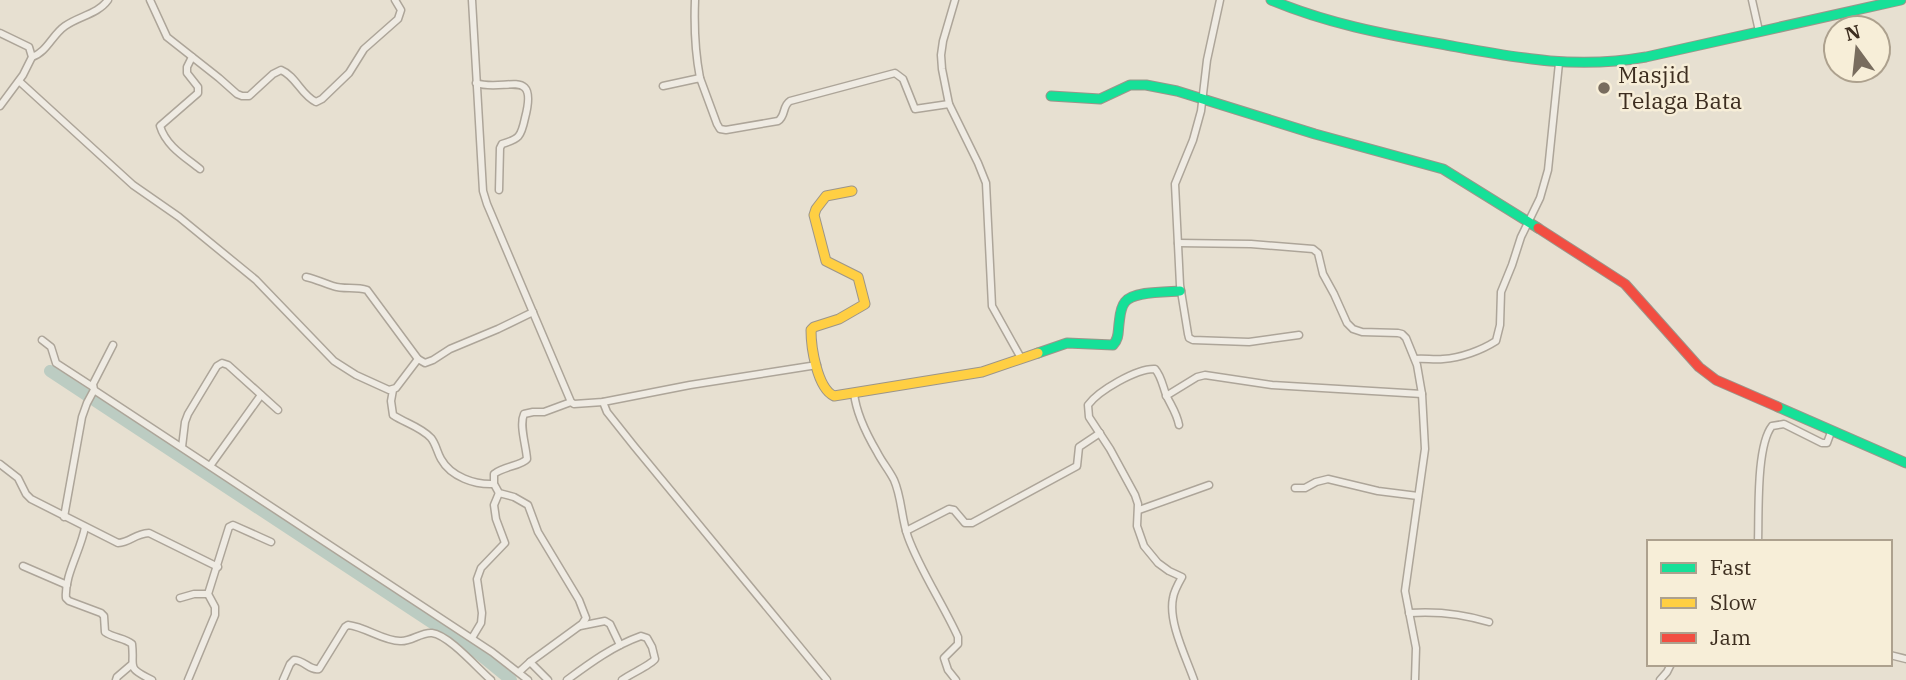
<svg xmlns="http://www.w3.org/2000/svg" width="1906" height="680" font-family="'IBM Plex Serif',serif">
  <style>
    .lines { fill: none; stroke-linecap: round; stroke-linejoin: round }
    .river { stroke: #bcccc2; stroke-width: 12 }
    .street-casing { stroke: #ada599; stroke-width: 9 }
    .fast-casing { stroke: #9c958a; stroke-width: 11 }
    .slow-casing { stroke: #9c958a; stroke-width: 11 }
    .jam-casing { stroke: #9c958a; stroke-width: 11 }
    .street { stroke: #efebe3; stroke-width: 6 }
    .fast { stroke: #16e098; stroke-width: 9 }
    .slow { stroke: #ffcf43; stroke-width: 9 }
    .jam { stroke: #f24e42; stroke-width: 9 }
    .poi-dot { fill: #786c5e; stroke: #f7eed8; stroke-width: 2.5 }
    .labels { text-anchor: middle; stroke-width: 5; stroke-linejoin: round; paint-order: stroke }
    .poi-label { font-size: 23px; fill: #3d2e20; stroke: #f7eed8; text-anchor: start }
  </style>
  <rect width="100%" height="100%" fill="#e7e0d1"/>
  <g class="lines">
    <!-- river -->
    <polyline class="river" points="50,371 478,653 511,680"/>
    <!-- street casing -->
    <g class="street-casing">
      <g id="street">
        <path d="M150,0l17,37 52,41 18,16 5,2h7l24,-22 8,-4c15,6 20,25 35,32l6,-3 27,-26 15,-24 34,-30 3,-9 -6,-10"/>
        <polyline points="472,0 483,191 487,204 571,402 574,404 603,402 690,385 817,365"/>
        <path d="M695,0c-1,26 0,52 5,78"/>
        <polyline points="955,0 943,41 941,55 942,69 949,104 978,163 986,183 992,306 1021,358"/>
        <polyline points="1220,0 1207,60 1201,111 1193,140 1175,184 1180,285 1188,334 1189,338 1193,340 1249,342 1299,335"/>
        <polyline points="1752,0 1759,31"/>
        <polyline points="0,33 29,47 32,57 23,75 0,106"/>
        <path d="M32,57c15,-5 20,-22 33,-31 14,-10 33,-12 43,-26"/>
        <path d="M192,57l-5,10v6l11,14v6l-38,33c6,20 25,31 40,43"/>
        <polyline points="19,81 133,185 179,217 256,280 334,361 356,375 389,390 396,388 418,359 425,363 433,360 450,349 498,329 533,312"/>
        <path d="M476,83c28,10 63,-18 49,35 -4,19 -6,21 -23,26l-2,4 -1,42"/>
        <path d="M663,86l37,-8 17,46 3,5 6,1 52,-9c8,-5 4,-15 12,-20l105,-28 8,6 12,30 34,-5"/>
        <polyline points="1178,243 1251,244 1313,249 1318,253 1323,274 1334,294 1347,323 1353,329 1362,332 1398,333 1402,334 1406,338 1417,365 1422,394 1425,449 1405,591 1416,648 1415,680"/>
        <path d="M306,277c10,2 17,6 27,9 11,4 22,0 34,4l51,69"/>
        <polyline points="42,340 51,347 56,363 93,387"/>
        <polyline points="113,345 93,384 94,390 492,652 528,680"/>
        <path d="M1415,359c9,-1 19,1 28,0 18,-1 39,-9 53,-18l4,-16 1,-33 11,-27 9,-28 19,-39 8,-28 11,-107"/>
        <path d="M393,390l-2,11 2,14c12,8 28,12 38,23 5,6 6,14 10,21 10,18 34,26 53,25"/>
        <path d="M854,393c2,19 13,42 23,59 5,10 12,18 17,28 8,18 7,38 14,57 12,33 35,67 50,100v7l-14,14 4,12 8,10"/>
        <polyline points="1166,396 1197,377 1205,375 1272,385 1422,394"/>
        <polyline points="603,402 607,412 634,446 827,680"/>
        <path d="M1179,425c-2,-11 -7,-18 -12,-28 -4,-9 -5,-20 -12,-28 -18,-1 -57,22 -67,36l1,12 21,32 25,46 3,9 -1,22 7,20 14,17 11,8 13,6c-4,7 -8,14 -9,21 -5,24 13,59 21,82"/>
        <polyline points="182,447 185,422 188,414 217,366 222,363 228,365 278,410"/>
        <path d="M0,464l18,14 8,16 5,5 87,44c13,-1 16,-9 31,-10l69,34"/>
        <polyline points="210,466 261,395"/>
        <polyline points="1295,488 1305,488 1316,482 1328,479 1378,491 1418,496"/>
        <polyline points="1139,510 1209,485"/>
        <polyline points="64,517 82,417 87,403 94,390"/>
        <path d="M85,527c-4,23 -21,49 -19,71l3,3 32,12 3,3 1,16c8,6 20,6 27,12 3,24 -7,23 20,36"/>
        <polyline points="906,531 949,509 954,510 965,523 972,523 1077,466 1079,447 1100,433"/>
        <path d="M1758,542c1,-28 -2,-96 14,-116l12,-2 38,19h5l4,-11"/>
        <polyline points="23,566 67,585"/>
        <polyline points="180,598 194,594 208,594"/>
        <path d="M1409,613c28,-2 54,1 80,9"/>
        <polyline points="580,626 605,621 610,624 620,645"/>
        <polyline points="472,638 481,623 482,613 477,579 481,568 505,543 496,519 494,505 499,493"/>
        <polyline points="1890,655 1906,659"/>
        <polyline points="530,662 548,680"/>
        <path d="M519,672l11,-10 52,-38 4,-6 -7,-18 -41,-68 -10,-27 -14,-8 -15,-4 -5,-9v-10c10,-8 27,-8 33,-15 -1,-14 -8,-34 -3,-45l9,-2h11l27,-10"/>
        <polyline points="116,680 117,677 131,665"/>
        <polyline points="188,680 215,615 215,607 208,594 229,527 233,525 271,542"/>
        <path d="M283,680l7,-16 4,-4c10,0 16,11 25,9l26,-42 3,-2c18,2 35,16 52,16 11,1 21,-9 32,-8 17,2 46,36 59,47"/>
        <path d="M567,680c23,-17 46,-34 74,-44l6,2 5,9 3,12c-4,6 -25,15 -33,21"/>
        <polyline points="1660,680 1667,672 1671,664"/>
      </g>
    </g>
    <!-- fast casing -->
    <g class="fast-casing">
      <g id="fast">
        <path d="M1271,0c55,23 111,34 170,44 72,13 132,26 205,13l255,-57"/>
        <polyline points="1051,96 1100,99 1130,85 1146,85 1177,91 1315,134 1443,169 1538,228"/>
        <path d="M1038,353l29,-10 46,2c6,-6 5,-13 6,-21 1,-7 1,-16 6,-22 8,-11 42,-10 55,-11"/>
        <polyline points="1778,407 1906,463"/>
      </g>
    </g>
    <!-- slow casing -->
    <g class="slow-casing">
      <path id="slow" d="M852,191l-26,5 -10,13 -2,6 12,46 32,16 7,27 -26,15 -25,8 -3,3c0,17 6,58 23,66l148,-24 56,-19"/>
    </g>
    <!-- jam casing -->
    <g class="jam-casing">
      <polyline id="jam" points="1538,228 1625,284 1699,367 1716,380 1778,407"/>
    </g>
    <!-- street -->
    <use href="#street" class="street"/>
    <!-- fast -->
    <use href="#fast" class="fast"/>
    <!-- slow -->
    <use href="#slow" class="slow"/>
    <!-- jam -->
    <use href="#jam" class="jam"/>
  </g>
  <!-- markers -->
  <circle class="poi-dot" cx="1604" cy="88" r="7"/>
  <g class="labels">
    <!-- poi labels -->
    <g class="poi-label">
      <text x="1618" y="83">Masjid<tspan x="1618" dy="26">Telaga Bata</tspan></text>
    </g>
  </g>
  <!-- legend -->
  <rect x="1647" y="540" width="245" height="126" fill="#f7eed8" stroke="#ada18e" stroke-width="2"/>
  <rect x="1661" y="563" width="35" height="10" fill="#16e098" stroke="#ada18e" stroke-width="2"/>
  <text x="1710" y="575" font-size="21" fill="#3d2e20">Fast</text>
  <rect x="1661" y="598" width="35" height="10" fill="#ffcf43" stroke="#ada18e" stroke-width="2"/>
  <text x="1710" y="610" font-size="21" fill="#3d2e20">Slow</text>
  <rect x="1661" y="633" width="35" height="10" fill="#f24e42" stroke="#ada18e" stroke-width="2"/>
  <text x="1710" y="645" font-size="21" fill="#3d2e20">Jam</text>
  <!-- north arrow -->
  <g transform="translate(1857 49) rotate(345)"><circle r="33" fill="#f7eed8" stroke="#ada18e" stroke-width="2"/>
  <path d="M0-5L12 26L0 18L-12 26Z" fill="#786c5e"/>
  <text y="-10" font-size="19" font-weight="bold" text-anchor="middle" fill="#3d2e20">N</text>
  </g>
</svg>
